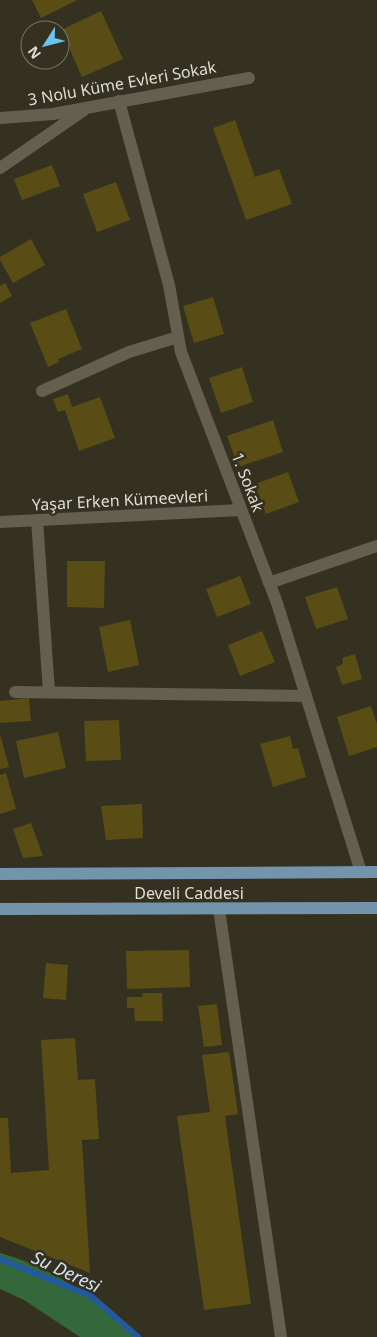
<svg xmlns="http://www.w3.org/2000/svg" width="377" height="1337" font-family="'Noto Sans',sans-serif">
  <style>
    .green { fill: #32683a }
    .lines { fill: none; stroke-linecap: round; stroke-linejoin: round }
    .stream { stroke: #225a9d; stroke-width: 6 }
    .building { fill: #594c15 }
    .minor { stroke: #645f4e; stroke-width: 12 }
    .major { stroke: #7394ab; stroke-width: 12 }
    .labels { text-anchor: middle; stroke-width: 5; stroke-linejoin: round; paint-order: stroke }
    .street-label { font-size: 16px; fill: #dfddd3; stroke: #353121 }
    .water-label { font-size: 18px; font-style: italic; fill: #d2e1f4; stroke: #353121 }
  </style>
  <rect width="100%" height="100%" fill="#353121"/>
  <!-- green -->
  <path class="green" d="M0,1253c53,14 96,46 135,84h-55l-56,-37 -24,-11z"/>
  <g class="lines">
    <!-- stream -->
    <polyline class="stream" points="0,1259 91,1296 138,1337"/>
  </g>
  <!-- building -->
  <g class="building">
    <polygon points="32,0 77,0 41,18"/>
    <polygon points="101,11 123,59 82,77 61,30"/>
    <polygon points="235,120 255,177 279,169 292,204 246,220 213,128"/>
    <polygon points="52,165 60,186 22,200 14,179"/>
    <polygon points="116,182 130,220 97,232 83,194"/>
    <polygon points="31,239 45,265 13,283 0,260 0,257"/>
    <polygon points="5,283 12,296 0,303 0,286"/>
    <polygon points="213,297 224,334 194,343 183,306"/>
    <polygon points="66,309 82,349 58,359 59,362 48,367 30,323"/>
    <polygon points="242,367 253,402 221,413 209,378"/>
    <polygon points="68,394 72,407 100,397 115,438 79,451 65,410 58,412 53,399"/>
    <polygon points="273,420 283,452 238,467 227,436"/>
    <polygon points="288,472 299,502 266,514 255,484"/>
    <polygon points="67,561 105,561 104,608 67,607"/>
    <polygon points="240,576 251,604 217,617 206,589"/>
    <polygon points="337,587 348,619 316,629 305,597"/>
    <polygon points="130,620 139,665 108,672 99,627"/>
    <polygon points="262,631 275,662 240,676 228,645"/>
    <polygon points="355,654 362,679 342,685 336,667 343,664 342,658"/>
    <polygon points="29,698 31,721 0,723 0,701"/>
    <polygon points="371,706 377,724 377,747 349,756 337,717"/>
    <polygon points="119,720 121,760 86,761 84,721"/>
    <polygon points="58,732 66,768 24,778 16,741"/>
    <polygon points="0,734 9,767 0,769"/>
    <polygon points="290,736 293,749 298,748 306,777 273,787 260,744"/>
    <polygon points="6,773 16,809 0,814 0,775"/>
    <polygon points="142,804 143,838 106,840 101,806"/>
    <polygon points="31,823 43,856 23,858 13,829"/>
    <polygon points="189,950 190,987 127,989 126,951"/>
    <polygon points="46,963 68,965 66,1000 43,998"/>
    <polygon points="143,993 162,993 163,1021 135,1021 134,1008 127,1008 127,997 142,997"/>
    <polygon points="217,1004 222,1045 204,1047 198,1006"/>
    <polygon points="75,1038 78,1080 95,1079 99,1139 82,1140 90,1273 0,1237 0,1118 8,1118 11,1173 49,1170 41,1040"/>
    <polygon points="229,1052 238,1114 225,1116 251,1304 204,1310 177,1116 210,1112 202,1055"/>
  </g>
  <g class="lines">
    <!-- minor -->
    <g class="minor">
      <polyline points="119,101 169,285 181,352 277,603 361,872"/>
      <polyline points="0,118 53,114 249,78"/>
      <polyline points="0,168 84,110"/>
      <polyline points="42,391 129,352 178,337"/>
      <polyline points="37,520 49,692"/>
      <polyline points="0,522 241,510"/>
      <polyline points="269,583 377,546"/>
      <polyline points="15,692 306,696"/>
      <polyline points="219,909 281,1337"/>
    </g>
    <!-- major -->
    <g class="major">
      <polyline points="0,874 377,872"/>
      <polyline points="0,909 377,908"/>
    </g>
  </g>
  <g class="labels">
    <!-- street labels -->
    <g class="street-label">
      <text transform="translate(122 83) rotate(-10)" y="6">3 Nolu Küme Evleri Sokak</text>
      <text transform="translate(248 482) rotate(69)" y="6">1. Sokak</text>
      <text transform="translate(120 500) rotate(-3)" y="6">Yaşar Erken Kümeevleri</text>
      <text x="189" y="899">Develi Caddesi</text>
    </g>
    <!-- water labels -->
    <g class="water-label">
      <text transform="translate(66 1272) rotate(25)" y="6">Su Deresi</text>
    </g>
  </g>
  <!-- north arrow -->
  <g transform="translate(45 45) rotate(234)"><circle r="24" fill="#353121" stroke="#797668"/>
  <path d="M0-4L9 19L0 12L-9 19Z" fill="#6bc3f2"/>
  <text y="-8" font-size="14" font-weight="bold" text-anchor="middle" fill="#dfddd3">N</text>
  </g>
</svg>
